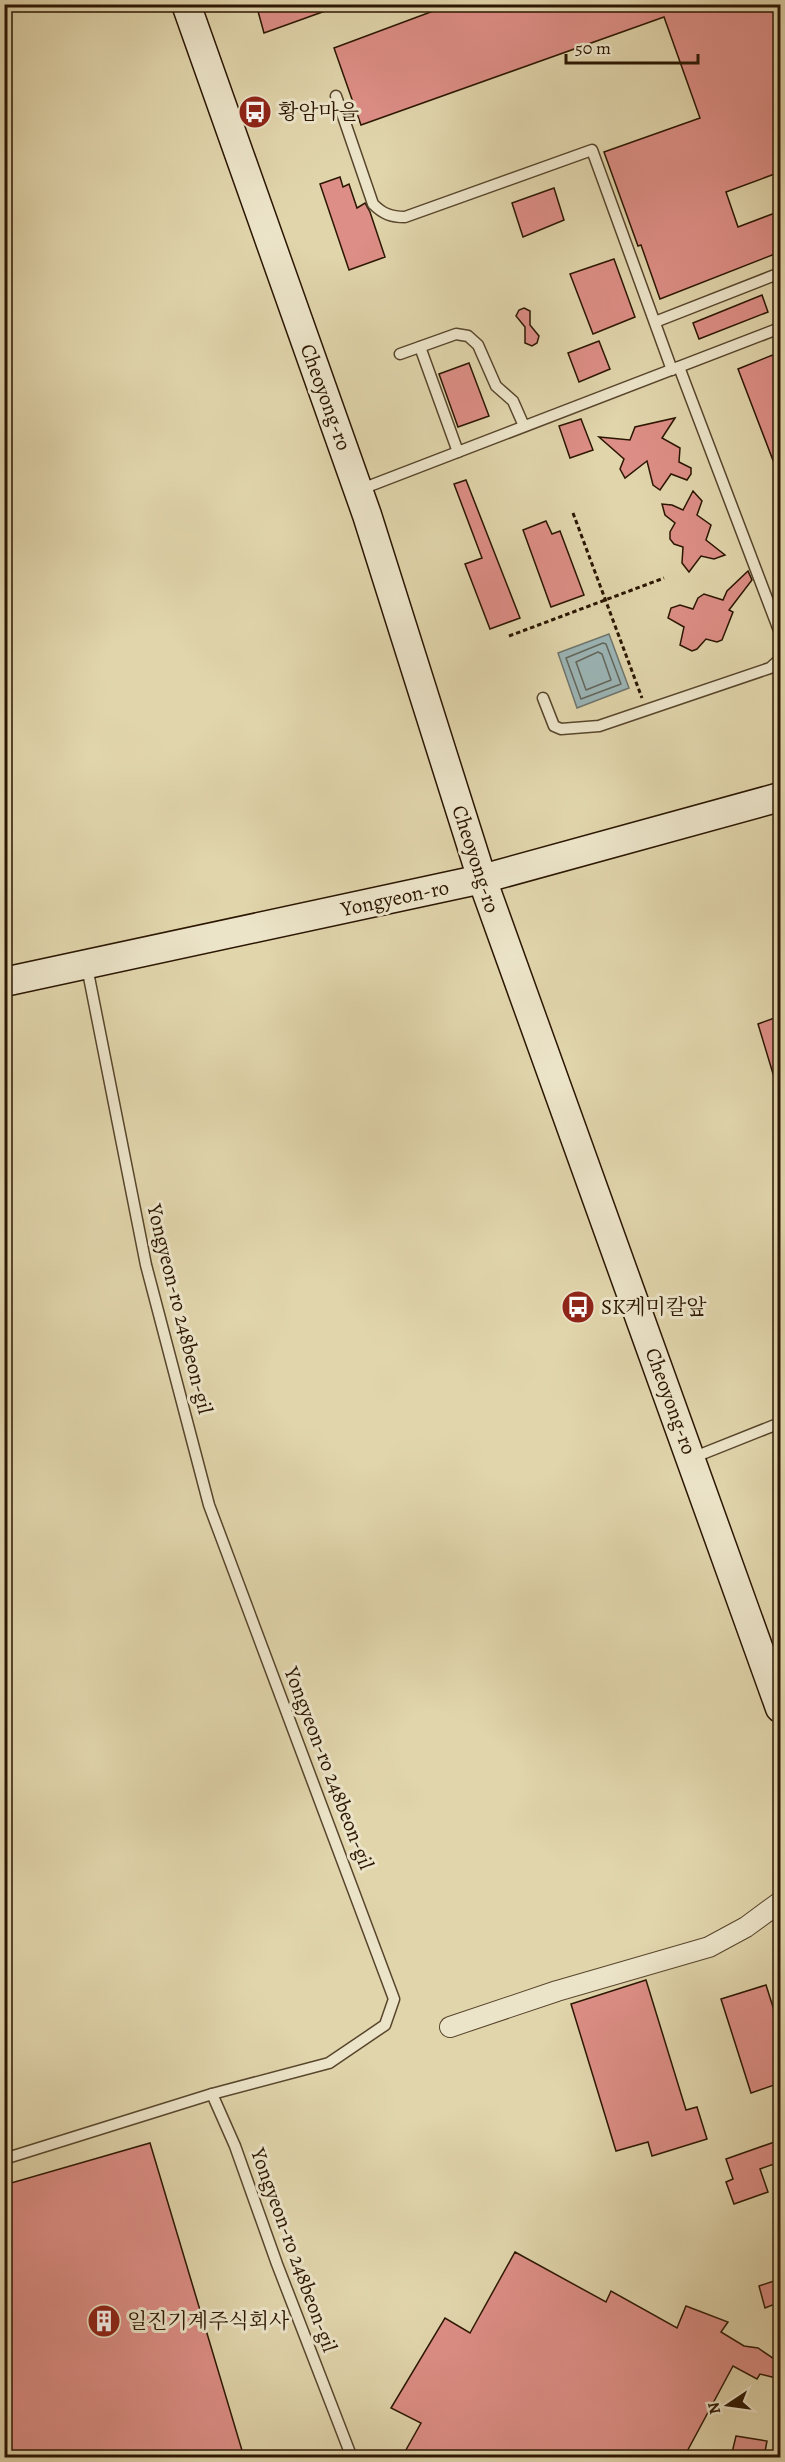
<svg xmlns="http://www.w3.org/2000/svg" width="785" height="2462" font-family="Alegreya,'Noto Serif KR',serif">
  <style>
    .water { fill: #9bb5b6; stroke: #6e756e; stroke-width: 1.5 }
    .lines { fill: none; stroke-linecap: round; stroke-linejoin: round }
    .shore { stroke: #63665c; stroke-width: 1.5 }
    .building { fill: #dd8e86; stroke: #2b1602; stroke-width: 1.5 }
    .lane-casing { stroke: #58462c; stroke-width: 13 }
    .street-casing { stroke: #58462c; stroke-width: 22 }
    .secondary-casing { stroke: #2b1602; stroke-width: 31 }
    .path { stroke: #2b1602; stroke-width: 3; stroke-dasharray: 4.5 3; stroke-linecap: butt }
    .lane { stroke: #ece4c9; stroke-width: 10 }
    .street { stroke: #ece4c9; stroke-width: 20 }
    .secondary { stroke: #ece4c9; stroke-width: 28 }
    .labels { text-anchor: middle; stroke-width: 6; stroke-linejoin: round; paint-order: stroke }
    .poi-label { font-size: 21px; fill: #2b1602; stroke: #ece4c9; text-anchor: start }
    .street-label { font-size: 21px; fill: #2b1602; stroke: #ece4c9 }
  </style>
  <rect width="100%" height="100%" fill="#e1d5ac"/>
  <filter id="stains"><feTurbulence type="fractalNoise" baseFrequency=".00333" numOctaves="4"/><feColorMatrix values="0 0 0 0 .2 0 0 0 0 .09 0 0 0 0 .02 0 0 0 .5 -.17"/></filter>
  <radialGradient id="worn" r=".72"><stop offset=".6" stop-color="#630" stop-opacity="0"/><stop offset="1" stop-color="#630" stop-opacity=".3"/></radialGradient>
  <!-- water -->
  <polygon class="water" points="609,634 629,688 577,708 558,653"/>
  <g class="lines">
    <!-- shore -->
    <g class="shore">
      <polygon points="603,643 606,644 621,684 581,699 566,658"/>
      <polygon points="598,652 602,654 611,680 586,690 576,662"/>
    </g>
  </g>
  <!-- building -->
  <g class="building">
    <polygon points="256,4 338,4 339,6 264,33"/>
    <polygon points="434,4 780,4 780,172 726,192 738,227 775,213 780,230 780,252 660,299 641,245 638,246 604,152 700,118 664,17 361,125 334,48 436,10"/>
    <polygon points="340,177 343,187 349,184 357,208 365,203 370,212 385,257 349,270 320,184"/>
    <polygon points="554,188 564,220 523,237 512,203"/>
    <polygon points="614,259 635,317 593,334 570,274"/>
    <polygon points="762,295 768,312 699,339 693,323"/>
    <polygon points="524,308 530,311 530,325 539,336 537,343 532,346 525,343 525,327 516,316 519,310"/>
    <polygon points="599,341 610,369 579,382 568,353"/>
    <polygon points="780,352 780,476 779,476 738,369"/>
    <polygon points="469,363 489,416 458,427 439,374"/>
    <polygon points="675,418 662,438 680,448 679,462 691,468 691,474 687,480 671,474 660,490 653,485 647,461 625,478 620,469 624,459 599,437 630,440 635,427"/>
    <polygon points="581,419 593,450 570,458 559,426"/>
    <polygon points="466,480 520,618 490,629 465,564 482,558 454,484"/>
    <polygon points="693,491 702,501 697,515 711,525 706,540 725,555 714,559 701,556 689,572 682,563 683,547 674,544 670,539 670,532 675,523 665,515 662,504 672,505 683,510"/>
    <polygon points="546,521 552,534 560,531 584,595 551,607 523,530"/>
    <polygon points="748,571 752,580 729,610 733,612 722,640 717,642 706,639 697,649 692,651 680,645 684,627 668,618 671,608 680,605 693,609 698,598 704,594 723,600 727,591"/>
    <polygon points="780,1016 780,1086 777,1087 758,1024"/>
    <polygon points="646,1980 686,2110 697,2107 707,2139 652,2156 648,2142 616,2151 571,2004"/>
    <polygon points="766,1985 780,2029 780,2083 751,2093 721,1999"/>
    <polygon points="780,2140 780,2162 760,2169 768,2192 734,2204 726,2182 733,2179 726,2159"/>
    <polygon points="150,2143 244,2457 4,2457 4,2185"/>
    <polygon points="515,2252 606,2302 611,2291 677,2328 686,2306 728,2322 721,2332 744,2346 758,2348 780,2363 780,2379 760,2374 757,2379 733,2366 684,2457 402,2457 421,2423 391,2408 445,2318 470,2333"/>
    <polygon points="780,2279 780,2302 765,2308 759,2286"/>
    <polygon points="736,2436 767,2441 764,2457 731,2457"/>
  </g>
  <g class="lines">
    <!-- lane casing -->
    <g class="lane-casing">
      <g id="lane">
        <path d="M336,96l37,108c10,10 18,13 32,13l187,-67 80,220"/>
        <polyline points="655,322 780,273"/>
        <polyline points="420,347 458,452"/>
        <polyline points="400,354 456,334 468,336 478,345 496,386 513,401 524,426"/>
        <polyline points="679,367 780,633"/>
        <polyline points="359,490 780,328"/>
        <polyline points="543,698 554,726 561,729 599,726 770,668 780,659"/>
        <polyline points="692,1458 780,1423"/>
        <polyline points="212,2094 235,2146 277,2264 352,2458"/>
        <polyline points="4,2159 212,2094 329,2063 385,2025 394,1999 209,1505 146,1265 87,967"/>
      </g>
    </g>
    <!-- street casing -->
    <g class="street-casing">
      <polyline id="street" points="450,2027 557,1991 709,1947 746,1927 780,1902"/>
    </g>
    <!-- secondary casing -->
    <g class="secondary-casing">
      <g id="secondary">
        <polyline points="186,4 367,515 482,879 780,1708"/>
        <polyline points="4,982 482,879 780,797"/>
      </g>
    </g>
    <!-- path -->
    <g class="path">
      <polyline points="573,513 642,698"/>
      <polyline points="509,636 664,578"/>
    </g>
    <!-- lane -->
    <use href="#lane" class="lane"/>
    <!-- street -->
    <use href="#street" class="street"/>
    <!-- secondary -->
    <use href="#secondary" class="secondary"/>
  </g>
  <!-- icons -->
  <defs>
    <g id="bus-disc" transform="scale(1.725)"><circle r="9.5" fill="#8f2418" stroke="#ece4c9"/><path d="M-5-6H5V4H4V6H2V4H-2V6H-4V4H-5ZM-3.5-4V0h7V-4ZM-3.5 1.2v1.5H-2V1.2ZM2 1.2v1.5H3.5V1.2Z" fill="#fff"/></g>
    <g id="building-disc" transform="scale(1.725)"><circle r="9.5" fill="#8f2418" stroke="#ece4c9"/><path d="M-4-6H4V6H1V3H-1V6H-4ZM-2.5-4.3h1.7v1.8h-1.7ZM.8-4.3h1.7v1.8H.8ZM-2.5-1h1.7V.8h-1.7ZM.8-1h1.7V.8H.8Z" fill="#fff"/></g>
  </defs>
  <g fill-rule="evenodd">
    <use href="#bus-disc" x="255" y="112"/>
    <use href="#bus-disc" x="578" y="1307"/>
    <use href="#building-disc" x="104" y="2321"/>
  </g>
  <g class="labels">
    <!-- poi labels -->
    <g class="poi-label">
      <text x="278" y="119">황암마을</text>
      <text x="601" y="1314">SK케미칼앞</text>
      <text x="127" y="2328">일진기계주식회사</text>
    </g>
    <!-- street labels -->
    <g class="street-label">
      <text transform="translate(326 397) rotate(70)" y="7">Cheoyong-ro</text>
      <text transform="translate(476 859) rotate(72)" y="7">Cheoyong-ro</text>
      <text transform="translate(395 898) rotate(-12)" y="7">Yongyeon-ro</text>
      <text transform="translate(180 1309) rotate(76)" y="7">Yongyeon-ro 248beon-gil</text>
      <text transform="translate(671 1401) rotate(70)" y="7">Cheoyong-ro</text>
      <text transform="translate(329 1768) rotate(69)" y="7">Yongyeon-ro 248beon-gil</text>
      <text transform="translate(294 2250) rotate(70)" y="7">Yongyeon-ro 248beon-gil</text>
    </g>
  </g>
  <!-- margin -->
  <rect width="785" height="2462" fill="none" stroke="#e1d5ac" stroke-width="24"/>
  <rect x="6" y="6" width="773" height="2450" fill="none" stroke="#2b1602" stroke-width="3"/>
  <rect x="12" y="12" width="761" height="2438" fill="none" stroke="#2b1602" stroke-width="1.5"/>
  <!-- north arrow -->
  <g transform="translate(728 2405) rotate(257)" stroke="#ece4c9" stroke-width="4.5" paint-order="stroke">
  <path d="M0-4.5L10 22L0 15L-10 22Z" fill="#2b1602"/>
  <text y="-9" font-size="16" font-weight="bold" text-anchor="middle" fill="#2b1602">N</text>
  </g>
  <!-- scale -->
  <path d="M566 54v9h132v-9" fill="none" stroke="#2b1602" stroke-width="3"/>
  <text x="575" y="54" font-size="18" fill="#2b1602" stroke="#ece4c9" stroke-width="4.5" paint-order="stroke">50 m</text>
  <rect width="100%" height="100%" filter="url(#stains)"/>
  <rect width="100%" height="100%" fill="url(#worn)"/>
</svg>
